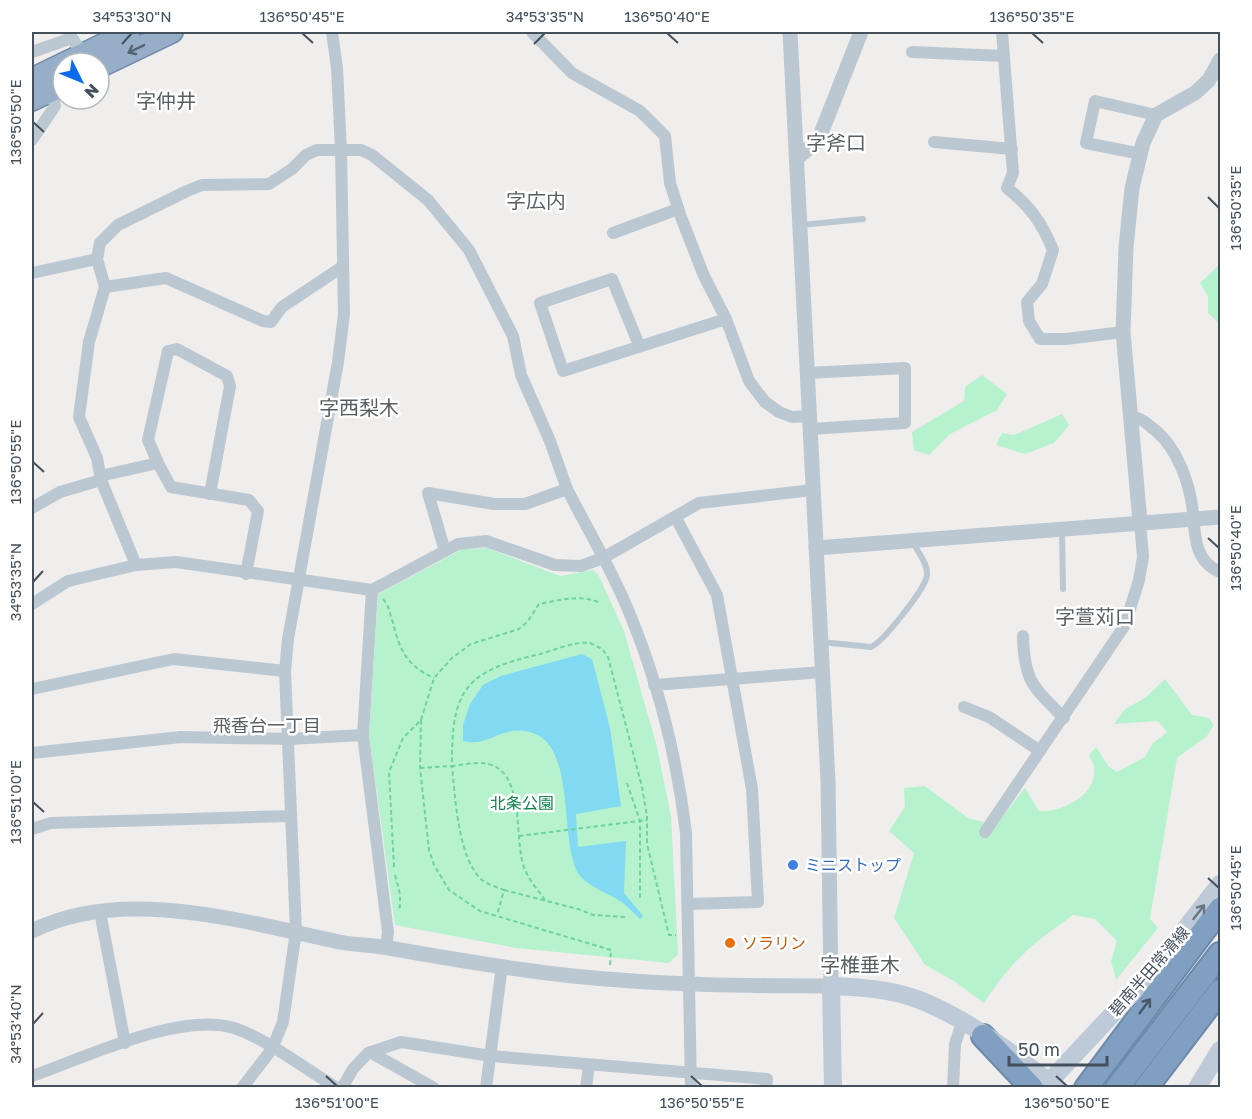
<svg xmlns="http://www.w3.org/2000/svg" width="1252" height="1119" font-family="'Golos Text','Noto Sans JP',sans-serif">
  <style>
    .green { fill: #b7f2cf }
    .water { fill: #81d9f2 }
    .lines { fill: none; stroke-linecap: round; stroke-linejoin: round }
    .trunk-casing { stroke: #6c8aac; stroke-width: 24 }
    .motorway-casing { stroke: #6c8aac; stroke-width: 26 }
    .path { stroke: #6dd2a2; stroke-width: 2; stroke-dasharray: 4.5 3; stroke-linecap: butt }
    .service { stroke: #bcc8d1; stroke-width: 6 }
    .minor { stroke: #bcc8d1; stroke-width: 12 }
    .tertiary { stroke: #bcc8d1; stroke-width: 15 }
    .secondary { stroke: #becad8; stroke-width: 18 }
    .trunk { stroke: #96aec8; stroke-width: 21 }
    .motorway { stroke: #819fc0; stroke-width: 22 }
    .oneway { stroke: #546372 }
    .oneway2 { stroke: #697581 }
    .oneway3 { stroke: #4a5866 }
    .ticks { fill: none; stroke: #44505c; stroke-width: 2 }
    .shop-dot { fill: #3f7fe0; stroke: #fff; stroke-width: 2 }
    .food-dot { fill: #e8710a; stroke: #fff; stroke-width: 2 }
    .labels { text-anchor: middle; stroke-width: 5; stroke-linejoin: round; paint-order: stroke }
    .park-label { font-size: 16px; fill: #10834b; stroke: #fff }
    .shop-label { font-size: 16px; fill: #366cbe; stroke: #fff; text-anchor: start }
    .food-label { font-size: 16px; fill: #c56008; stroke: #fff; text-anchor: start }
    .street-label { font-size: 16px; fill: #44505c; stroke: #fff }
    .neighbourhood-label { font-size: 18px; fill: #595e63; stroke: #fff }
    .quarter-label { font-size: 20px; fill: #595e63; stroke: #fff }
    .neatline { fill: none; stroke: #44505c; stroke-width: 2 }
    .ticks-label { font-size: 15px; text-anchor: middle; fill: #44505c }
  </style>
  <rect width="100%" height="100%" fill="#f0eded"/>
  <!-- green -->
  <g class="green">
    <polygon points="1220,264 1220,324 1208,313 1208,296 1200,283"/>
    <polygon points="982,375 1007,394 997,410 950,434 929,455 914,450 912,432 964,401 965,387"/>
    <polygon points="1062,414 1069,425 1054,443 1025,454 996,445 1002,433 1014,435"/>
    <polygon points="487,548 560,576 593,570 598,574 624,631 657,747 671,816 678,954 669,963 516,948 395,925 369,735 378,594 463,549"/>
    <path d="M1165,679l27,36 17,3 5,7 -7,11 -30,22 -27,161 8,9 -42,52 -5,-19 6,-20 -22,-22 -22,-4c-42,30 -60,44 -89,88l-30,-22 -29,-16 -31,-47 20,-65 -25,-22 16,-24 -1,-19 21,-2 43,32 28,7 29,-37 14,23c21,2 59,-16 55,-43 0,-4 -4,-10 -5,-13l7,-8 13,20 8,5 28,-15 8,-14 14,-11 -9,-11 -44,3 11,-15 20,-11z"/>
  </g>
  <!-- water -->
  <path class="water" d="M582,654l10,5 18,69 11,78 -45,8 2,33 48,-6 -2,52 19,23 -3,3c-5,-5 -11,-11 -17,-16 -12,-9 -36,-16 -45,-30 -19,-33 -2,-126 -45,-140 -32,-10 -43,15 -70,8v-16l7,-21 13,-19 18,-9z"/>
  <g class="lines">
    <!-- trunk casing -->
    <g class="trunk-casing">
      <g id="trunk">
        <polyline points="65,63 129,32"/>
        <polyline points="99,67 172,32"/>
        <polyline points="32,79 63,64"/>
        <polyline points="32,100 63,85"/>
      </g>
    </g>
    <!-- motorway casing -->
    <g class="motorway-casing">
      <g id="motorway">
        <polyline points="983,1036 1032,1088"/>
        <polyline points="1086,1088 1220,909"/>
        <polyline points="1117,1088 1220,954"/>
        <polyline points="1146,1088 1220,991"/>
      </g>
    </g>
    <!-- path -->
    <g class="path">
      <path d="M383,599l4,5c12,33 9,57 47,74"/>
      <polyline points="421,720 420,768 429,850 434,865 449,890 480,911 611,950 610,966"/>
      <path d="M420,768l32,-2c3,30 6,93 30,114 6,5 15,7 22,10l-7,25"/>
      <polyline points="627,783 640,821 640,900"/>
      <polyline points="519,836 647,820"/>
      <path d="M394,867l-5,-95 14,-34 18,-18 13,-42 18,-20 19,-14 48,-15 9,-8 11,-17c21,-4 41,-10 62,-1"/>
      <polyline points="395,875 400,894 400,907 397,908"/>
      <polyline points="504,890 578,909 593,915 625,917"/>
      <path d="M545,900c-8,-11 -18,-22 -22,-36 -9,-29 3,-101 -43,-101 -9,0 -19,2 -28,3 -1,-77 14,-95 88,-112 15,-4 35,-13 50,-11l12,6 6,8 34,130 5,29v28l22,91h7"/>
    </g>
    <!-- service -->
    <g class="service">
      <polyline points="801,225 863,219"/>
      <polyline points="1062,530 1063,589"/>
      <path d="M821,642l50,5c12,-5 55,-59 56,-72 1,-13 -10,-22 -14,-34"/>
    </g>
    <!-- minor -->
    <g class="minor">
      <polyline points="532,32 572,73 640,111 665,136 670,183 681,217 704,276 726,319 749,381 765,402 779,412 792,417 809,416"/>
      <path d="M1002,32l11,141 -6,15c23,18 35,35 46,62l-11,34 -15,18 2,19 11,18h26l57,-7"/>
      <polyline points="32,52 72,38 83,54"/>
      <polyline points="912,52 1004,56"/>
      <polyline points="32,140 55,106 52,90"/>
      <polyline points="934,142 1012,149"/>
      <polyline points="1141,154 1086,143 1095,101 1156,115"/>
      <polyline points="613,233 678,209"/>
      <polyline points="32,273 97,259"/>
      <polyline points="105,287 166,278 263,321 271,322 282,307 342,267"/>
      <polyline points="639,345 612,279 540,303 563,371 726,319"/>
      <polyline points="807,373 905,368 905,423 810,429"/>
      <path d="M1132,417c10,1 15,7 23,13 23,19 35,54 38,83 2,25 2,48 27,59"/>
      <polyline points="158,463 148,440 168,351 177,349 227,376 230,386 210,494"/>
      <polyline points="100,476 158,463 171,487 249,500 258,511 246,574"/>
      <polyline points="32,508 60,492 101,480"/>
      <polyline points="676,518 717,595 752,789 758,902 688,904"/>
      <path d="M445,551l-17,-58 66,11h31l42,-15c21,41 45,81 62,123 29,70 48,147 57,221l5,255"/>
      <polyline points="136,565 101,480 97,458 79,417 89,342 105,287 97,259 100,243 118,225 187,191 202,185 269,184 292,169 306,155 317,150 361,150 372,155 428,200 469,250 513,336 521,375 550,441 567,489"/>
      <polyline points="372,590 363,735 388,932 386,948"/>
      <polyline points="32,604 68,581 136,565 176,562 372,590 458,544 486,541 555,565 581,566 603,558 699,503 813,490"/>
      <path d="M1023,636c1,45 10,51 41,82"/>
      <polyline points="654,685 822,672"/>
      <polyline points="32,689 174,659 285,671"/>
      <polyline points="964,707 989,717 1040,751"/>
      <polyline points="32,753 181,737 289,739 363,735"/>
      <polyline points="32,829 51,823 291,816"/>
      <polyline points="985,832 1125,625 1139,580 1143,557 1140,522"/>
      <polyline points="100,912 125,1043"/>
      <polyline points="370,1052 434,1088"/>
      <path d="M32,1076c52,-18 149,-65 202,-48 31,10 73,42 103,60"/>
      <polyline points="242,1088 272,1049 283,1022 296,931 285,671 288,639 338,362 344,314 341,150 337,68 332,32"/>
      <polyline points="342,1088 353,1069 368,1053 401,1042 491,1056 767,1079 766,1088"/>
      <polyline points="486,1088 502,966"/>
      <polyline points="586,1088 589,1065"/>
      <polyline points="953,1088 955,1044 962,1023"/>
    </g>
    <!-- tertiary -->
    <g class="tertiary">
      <polyline points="797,158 818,141 861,32"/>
      <polyline points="1140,522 1123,332 1126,247 1132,188 1143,143 1156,115 1195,93 1209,80 1220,60"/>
      <polyline points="816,548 1220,517"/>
      <path d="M32,931c91,-46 213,-9 307,11 16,3 33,3 50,6 61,11 122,21 184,28 86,9 172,10 258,10l-3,-205 -38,-749"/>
    </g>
    <!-- secondary -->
    <g class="secondary">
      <polyline points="1049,1082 1151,973 1220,884"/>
      <path d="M833,1088l-2,-102c28,1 59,3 86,13 50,19 98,56 140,89"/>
      <polyline points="1197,1088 1220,1050"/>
    </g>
    <!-- trunk -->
    <use href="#trunk" class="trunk"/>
    <!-- motorway -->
    <use href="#motorway" class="motorway"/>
  </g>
  <!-- one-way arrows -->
  <defs><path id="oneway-shaft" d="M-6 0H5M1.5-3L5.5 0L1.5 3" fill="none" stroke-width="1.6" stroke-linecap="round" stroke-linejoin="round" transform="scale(1.5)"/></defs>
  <use class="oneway" href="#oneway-shaft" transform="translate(136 49) rotate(154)"/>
  <use class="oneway2" href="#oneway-shaft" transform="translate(1199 912) rotate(-52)"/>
  <use class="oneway3" href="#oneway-shaft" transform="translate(1145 1006) rotate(-53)"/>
  <!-- ticks -->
  <path class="ticks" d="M302,33l11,10M667,33l11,10M1032,33l11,10M122,44l10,-11M534,44l11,-11M33,122l11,10M1208,197l11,11M33,462l11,10M1208,538l11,10M33,582l10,-11M33,802l11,10M1208,878l11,10M33,1024l10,-11M326,1076l11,10M691,1076l11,10M1056,1076l11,10"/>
  <!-- markers -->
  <circle class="shop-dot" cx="793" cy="865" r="6"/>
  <circle class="food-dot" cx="730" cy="943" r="6"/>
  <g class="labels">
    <!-- park labels -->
    <g class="park-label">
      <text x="522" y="809">北条公園</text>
    </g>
    <!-- shop labels -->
    <g class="shop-label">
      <text x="805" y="871">ミニストップ</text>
    </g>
    <!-- food labels -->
    <g class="food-label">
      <text x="742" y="949">ソラリン</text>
    </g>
    <!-- street labels -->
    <g class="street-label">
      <text transform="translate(1149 971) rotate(-49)" y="6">碧南半田常滑線</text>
    </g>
    <!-- neighbourhood labels -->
    <g class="neighbourhood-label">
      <text x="267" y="732">飛香台一丁目</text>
    </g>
    <!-- quarter labels -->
    <g class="quarter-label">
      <text x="166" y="108">字仲井</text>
      <text x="836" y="150">字斧口</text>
      <text x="536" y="208">字広内</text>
      <text x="359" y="415">字西梨木</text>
      <text x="1095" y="624">字萱苅口</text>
      <text x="860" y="972">字椎垂木</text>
    </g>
  </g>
  <!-- border -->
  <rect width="1252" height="1119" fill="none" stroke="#ffffff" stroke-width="66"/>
  <!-- north arrow -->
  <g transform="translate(81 81) rotate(133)"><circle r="28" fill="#ffffff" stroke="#b4b9be" stroke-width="1.5"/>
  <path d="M0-4.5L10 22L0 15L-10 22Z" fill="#0b6bec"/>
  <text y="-9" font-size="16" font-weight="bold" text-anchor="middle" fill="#44505c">N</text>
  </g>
  <!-- scale -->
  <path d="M1009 1056v9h98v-9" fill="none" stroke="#44505c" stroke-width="3"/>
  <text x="1018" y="1056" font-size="18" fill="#44505c" stroke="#ffffff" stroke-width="4.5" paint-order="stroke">50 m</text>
  <rect x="33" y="33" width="1186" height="1053" class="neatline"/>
  <g class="ticks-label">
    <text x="132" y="22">34°53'30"N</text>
    <text x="302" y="22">136°50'45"E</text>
    <text x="545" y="22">34°53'35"N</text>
    <text x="667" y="22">136°50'40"E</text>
    <text x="1032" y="22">136°50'35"E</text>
    <text transform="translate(16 122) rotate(-90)" y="5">136°50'50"E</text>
    <text transform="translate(1236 208) rotate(-90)" y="5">136°50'35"E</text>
    <text transform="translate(16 462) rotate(-90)" y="5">136°50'55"E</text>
    <text transform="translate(1236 548) rotate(-90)" y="5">136°50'40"E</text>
    <text transform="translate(16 582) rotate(-90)" y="5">34°53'35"N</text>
    <text transform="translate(16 802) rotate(-90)" y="5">136°51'00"E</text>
    <text transform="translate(1236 888) rotate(-90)" y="5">136°50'45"E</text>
    <text transform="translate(16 1024) rotate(-90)" y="5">34°53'40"N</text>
    <text x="337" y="1108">136°51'00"E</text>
    <text x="702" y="1108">136°50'55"E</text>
    <text x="1067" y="1108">136°50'50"E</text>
  </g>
</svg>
